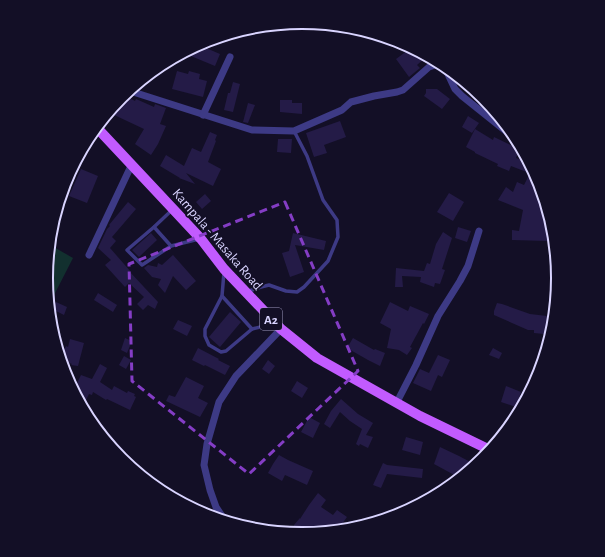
<svg xmlns="http://www.w3.org/2000/svg" width="605" height="557" font-family="'Alegreya Sans',sans-serif">
  <style>
    .green { fill: #12302f }
    .building { fill: #241b47 }
    .lines { fill: none; stroke-linecap: round; stroke-linejoin: round }
    .service { stroke: #3d3a85; stroke-width: 3.5 }
    .minor { stroke: #3d3a85; stroke-width: 7 }
    .primary { stroke: #c25bff; stroke-width: 10 }
    .marked { fill: none; stroke: #843dc5; stroke-width: 3; stroke-dasharray: 8 5; stroke-linejoin: round }
    .labels { text-anchor: middle; stroke-width: 3.5; stroke-linejoin: round; paint-order: stroke }
    .shield { fill: #130f26; stroke: #9e99be; stroke-width: 1 }
    .shield-label { font-size: 13px; font-weight: bold; fill: #d9d4ff }
    .street-label { font-size: 14px; fill: #d9d4ff; stroke: #130f26 }
    .rim { fill: none; stroke: #d9d4ff; stroke-width: 2 }
  </style>
  <rect width="100%" height="100%" fill="#130f26"/>
  <!-- green -->
  <polygon class="green" points="52,246 73,258 51,301 46,278"/>
  <!-- building -->
  <g class="building">
    <polygon points="199,45 220,54 215,66 186,54"/>
    <polygon points="411,48 425,58 417,65 420,68 409,77 396,59"/>
    <polygon points="177,71 188,74 189,71 200,74 199,79 207,81 203,97 172,89"/>
    <polygon points="233,82 240,84 233,112 224,110 228,93 230,93"/>
    <polygon points="426,89 437,89 450,99 442,109 424,96 426,93"/>
    <polygon points="124,95 135,101 136,99 154,107 155,104 166,108 160,124 166,126 158,144 151,155 135,144 144,129 110,113 121,97"/>
    <polygon points="280,100 292,100 292,103 302,103 302,114 280,112"/>
    <polygon points="248,103 255,105 248,123 243,122"/>
    <polygon points="468,116 479,123 472,133 462,127"/>
    <polygon points="340,121 346,137 324,145 327,153 314,157 306,133"/>
    <polygon points="475,129 493,140 494,137 519,149 519,150 516,158 527,162 537,176 511,166 509,171 497,166 498,164 475,153 475,152 466,147"/>
    <polygon points="210,132 217,135 215,140 216,141 208,162 221,169 213,186 186,173 195,184 179,178 180,178 160,166 166,155 184,166 192,148 201,152"/>
    <polygon points="278,139 292,139 291,153 277,152"/>
    <polygon points="81,169 98,176 87,203 69,196"/>
    <polygon points="529,175 538,178 540,181 548,222 548,241 512,240 512,230 519,231 523,210 498,200 506,187 513,192 517,182 524,185"/>
    <polygon points="449,193 464,202 453,221 437,212"/>
    <polygon points="205,194 211,201 202,209 196,202"/>
    <polygon points="128,202 136,209 112,237 116,241 110,248 131,272 129,271 158,302 155,309 148,305 143,310 137,304 144,297 129,283 125,287 105,265 111,260 98,248 107,229 110,226 109,225"/>
    <polygon points="458,227 471,231 467,242 455,238"/>
    <polygon points="443,232 452,238 442,269 445,270 440,284 435,283 434,287 420,282 421,277 402,276 403,287 395,287 396,268 424,271 427,263 430,264 436,244"/>
    <polygon points="151,233 157,240 139,257 132,250"/>
    <polygon points="293,233 326,241 324,250 295,245 304,272 290,277 282,253 289,251"/>
    <polygon points="173,255 196,281 186,290 173,276 165,293 158,285 161,279 152,277 144,268 148,265 157,267 158,263 162,265"/>
    <polygon points="98,293 117,305 113,312 94,300"/>
    <polygon points="56,302 67,307 64,315 52,309"/>
    <polygon points="390,302 408,311 410,306 429,314 424,324 423,323 410,347 412,348 407,355 399,350 387,348 391,329 380,323"/>
    <polygon points="497,303 502,304 530,314 547,316 546,329 544,334 534,333 534,330 528,330 494,315 494,311"/>
    <polygon points="230,312 241,322 220,347 209,337"/>
    <polygon points="178,320 192,326 187,336 173,329"/>
    <polygon points="125,338 132,341 127,353 121,350"/>
    <polygon points="353,338 374,350 375,349 385,353 380,366 368,360 347,348"/>
    <polygon points="70,339 84,343 78,366 71,365 72,364 62,360 61,356 66,346 68,347"/>
    <polygon points="198,348 219,359 218,360 230,366 225,375 205,365 204,366 192,360"/>
    <polygon points="493,348 502,353 499,359 489,355"/>
    <polygon points="438,355 450,360 442,377 438,375 431,391 413,383 420,369 429,373"/>
    <polygon points="124,356 131,360 126,369 119,365"/>
    <polygon points="268,360 275,366 269,374 262,369"/>
    <polygon points="100,364 107,368 100,382 112,390 114,386 127,393 128,391 135,394 134,396 136,397 130,410 107,399 106,400 93,392 92,395 89,394 84,404 74,389 81,375 92,379"/>
    <polygon points="186,377 204,386 198,398 208,403 200,417 166,401 169,395 175,397"/>
    <polygon points="297,381 308,388 302,398 291,391"/>
    <polygon points="506,386 521,392 516,407 501,402"/>
    <polygon points="341,399 358,414 373,423 366,435 373,437 368,448 360,444 359,446 356,444 362,429 350,421 340,412 330,428 324,424 331,411"/>
    <polygon points="309,417 320,423 313,438 301,432"/>
    <polygon points="406,437 423,442 420,455 402,450"/>
    <polygon points="440,447 459,456 476,465 458,477 434,464"/>
    <polygon points="279,455 288,460 313,471 307,485 285,475 282,481 268,473 273,464"/>
    <polygon points="383,463 387,465 423,469 422,478 387,474 381,488 373,485"/>
    <polygon points="318,493 326,500 321,507 333,515 337,510 347,517 339,528 303,535 294,527 294,525 300,518 300,519 309,505"/>
  </g>
  <g class="lines">
    <!-- service -->
    <g class="service">
      <polyline points="172,210 154,227 127,250 142,265 171,246 199,239"/>
      <polyline points="154,227 171,246"/>
      <polyline points="224,272 222,296 205,329 205,336 209,345 221,352 226,351 252,329 273,324"/>
      <polyline points="246,292 261,287 269,285 286,291 297,292 304,287 328,261 338,237 337,220 323,200 307,156 294,131"/>
      <polyline points="222,296 252,329"/>
    </g>
    <!-- minor -->
    <g class="minor">
      <polyline points="447,72 455,89 462,96 507,132"/>
      <polyline points="130,91 252,130 294,131 342,110 351,102 374,96 397,92 403,90 429,67 435,65"/>
      <polyline points="203,115 230,57"/>
      <polyline points="89,255 132,164"/>
      <polyline points="397,402 416,365 438,316 460,281 468,266 479,231"/>
      <polyline points="224,519 216,507 210,490 204,465 207,444 219,402 236,376 281,329"/>
    </g>
    <!-- primary -->
    <polyline class="primary" points="99,130 173,209 201,239 224,269 281,329 317,358 420,416 490,450"/>
  </g>
  <!-- marked area -->
  <path class="marked" d="M285,202l73,169 -109,103 -117,-93 -3,-117z"/>
  <g class="labels">
    <!-- shield labels -->
    <rect class="shield" x="260" y="308" width="22" height="22" rx="3"/>
    <g class="shield-label">
      <text x="271" y="324">A2</text>
    </g>
    <!-- street labels -->
    <g class="street-label">
      <text transform="translate(218 239) rotate(49)" y="5">Kampala - Masaka Road</text>
    </g>
  </g>
  <!-- crop -->
  <path d="M0 0H605V557H0ZM53 278a249 249 0 1 1 498 0a249 249 0 1 1-498 0Z" fill="#130f26" fill-rule="evenodd"/>
  <path class="rim" d="M53 278a249 249 0 1 1 498 0a249 249 0 1 1-498 0Z"/>
</svg>
